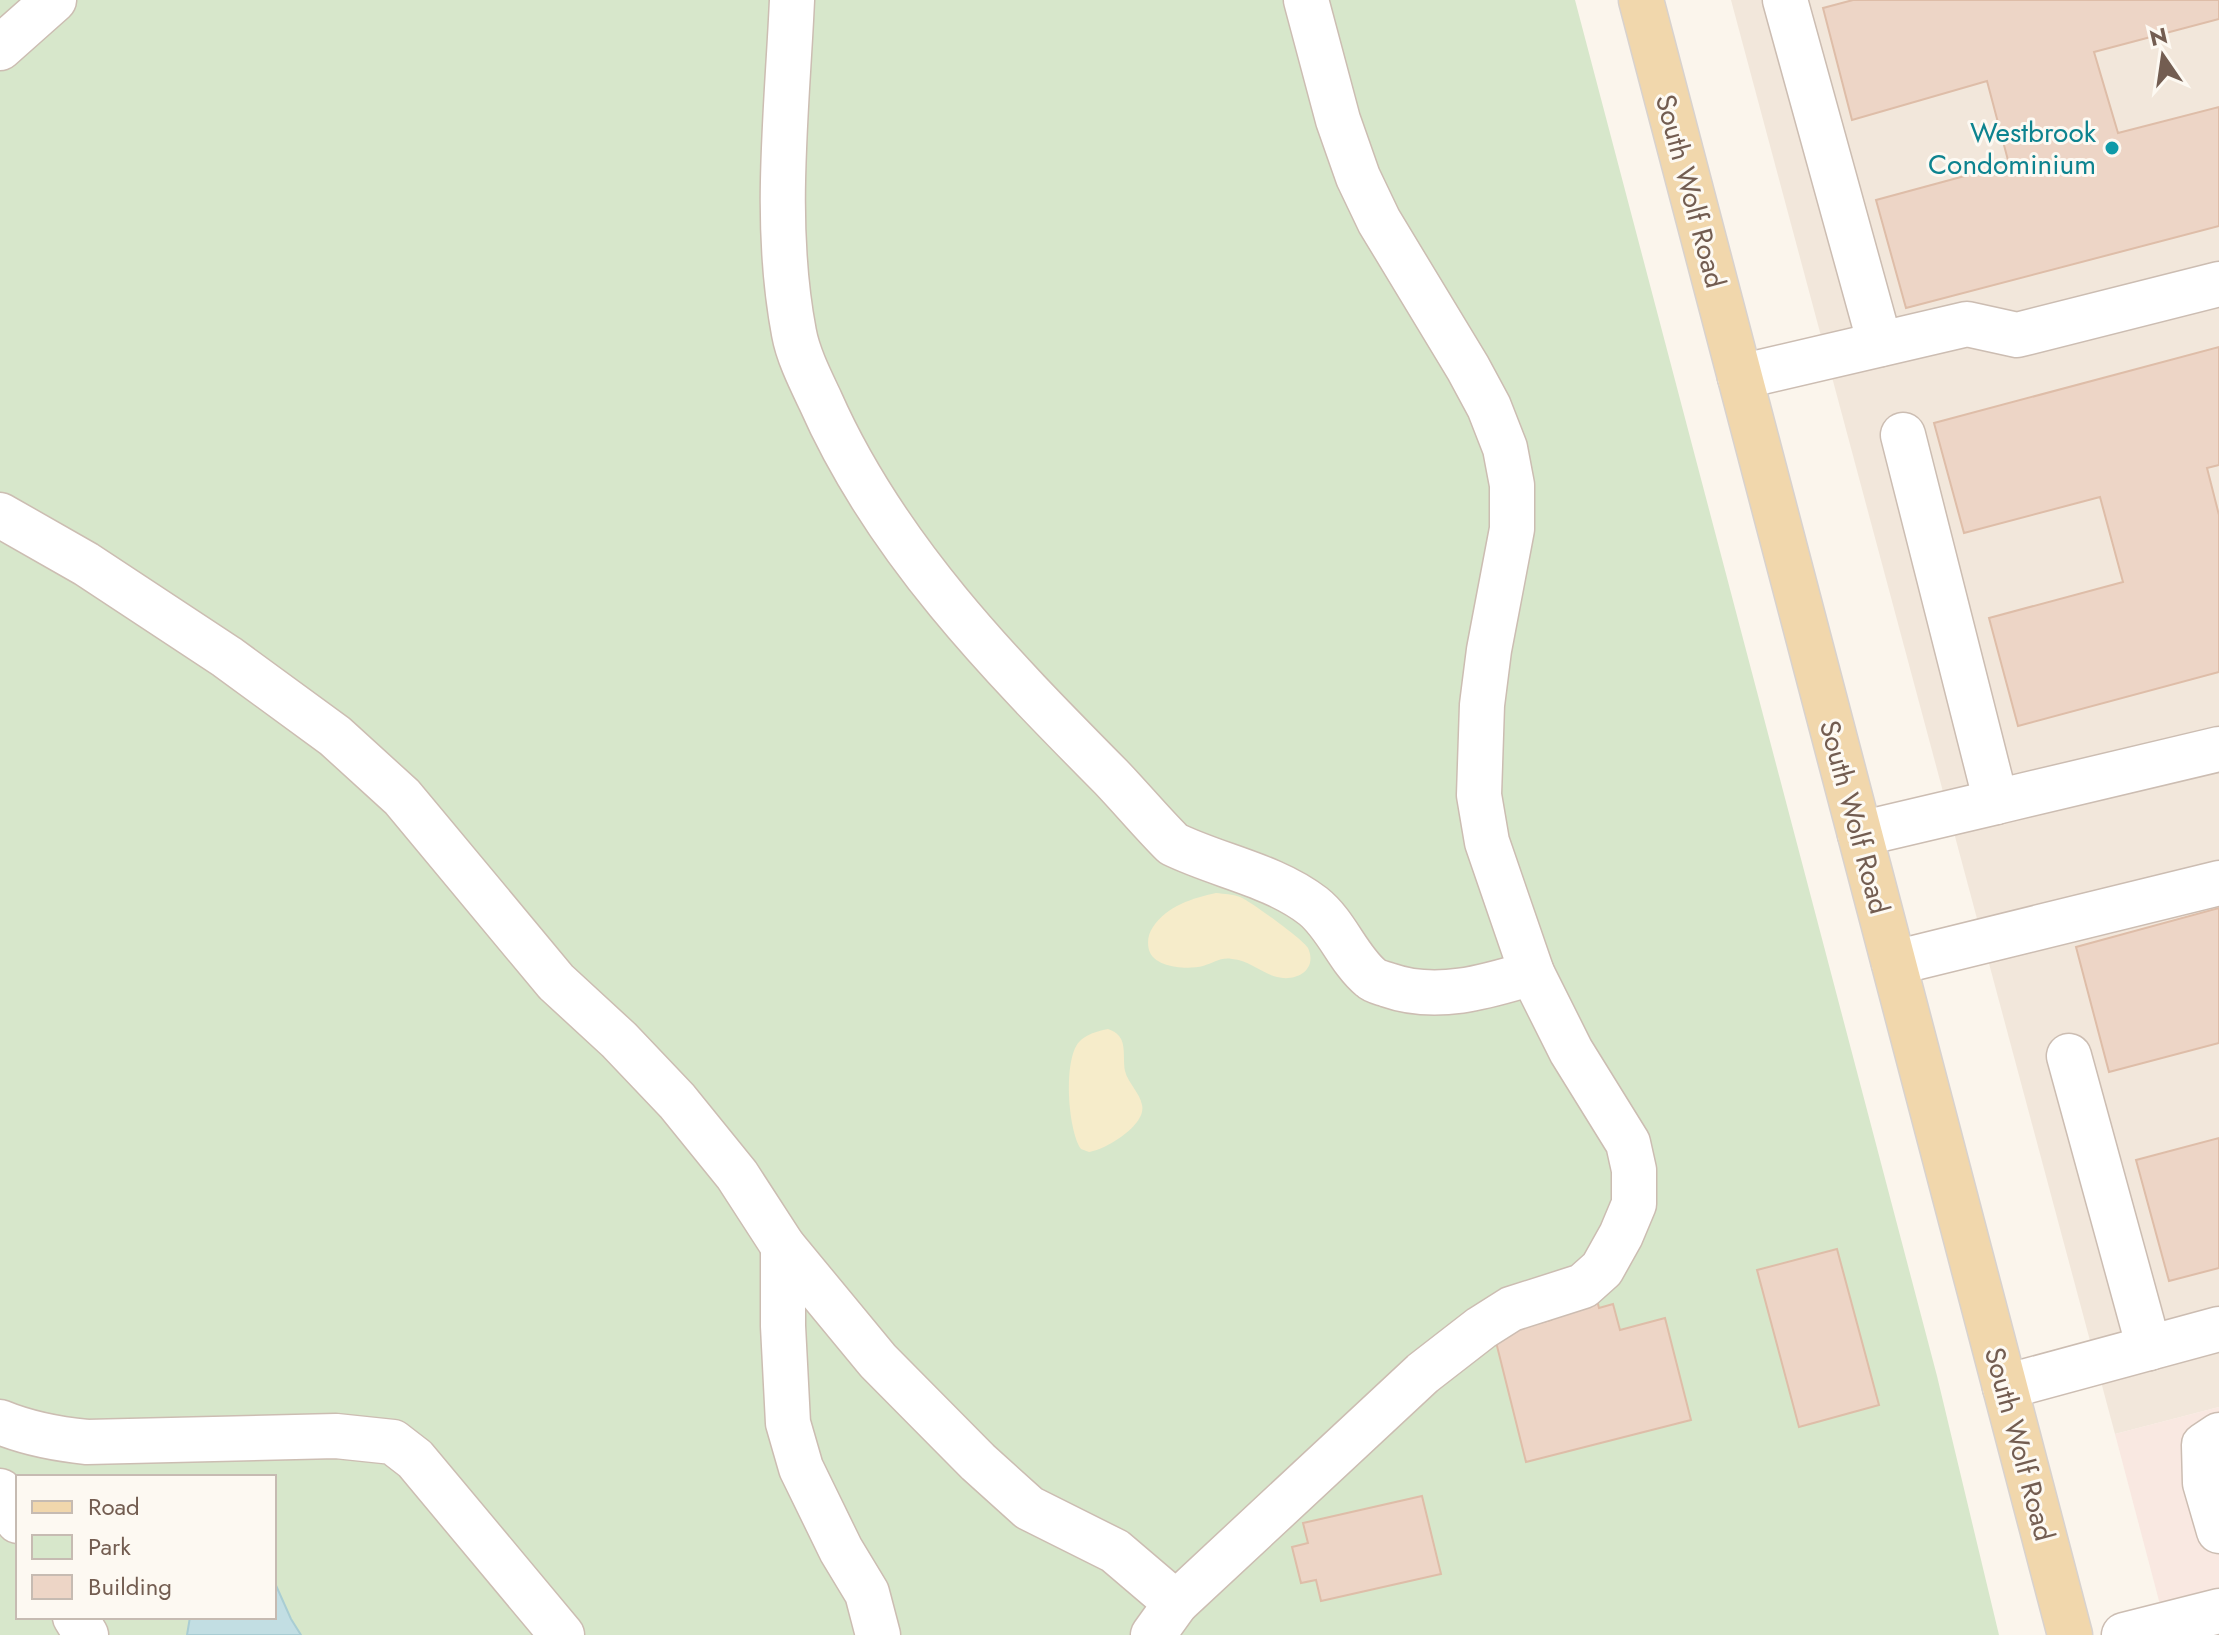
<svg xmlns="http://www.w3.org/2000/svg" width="2219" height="1635" font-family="Jost,sans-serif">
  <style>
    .residential { fill: #f2e7db }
    .commercial { fill: #f9e8e1 }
    .green { fill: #d7e7cb; fill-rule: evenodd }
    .sand { fill: #f6ecca }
    .water { fill: #c2dee3; stroke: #a9cdd3; stroke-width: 2 }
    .building { fill: #edd5c6; stroke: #debda8; stroke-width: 2 }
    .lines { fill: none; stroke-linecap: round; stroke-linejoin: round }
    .minor-casing { stroke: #ccbdb2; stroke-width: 47 }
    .major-casing { stroke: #d8d2ce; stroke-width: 47 }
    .minor { stroke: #fff; stroke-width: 44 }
    .major { stroke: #f1d7ac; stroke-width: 44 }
    .culture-dot { fill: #0f9aa8; stroke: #fdf9f2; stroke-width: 3 }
    .labels { text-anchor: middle; stroke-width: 6; stroke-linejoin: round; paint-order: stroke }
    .culture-label { font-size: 28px; fill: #0d838f; stroke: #fdf9f2; text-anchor: end }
    .street-label { font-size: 28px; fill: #735d51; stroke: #fdf9f2 }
  </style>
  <rect width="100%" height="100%" fill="#fbf5ec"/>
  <!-- residential -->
  <polygon class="residential" points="1731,0 2219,0 2219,1407 2115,1434"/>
  <!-- commercial -->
  <polygon class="commercial" points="2219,1407 2219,1635 2168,1635 2115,1434"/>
  <!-- green -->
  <path class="green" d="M0,0h1575l362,1376 62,259h-1999zM18,1477h256v140h-256z"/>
  <!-- sand -->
  <g class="sand">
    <path d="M1216,893c9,1 16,1 24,4 10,4 64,43 68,51 10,22 -12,34 -31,29 -16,-4 -28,-17 -45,-18 -12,-2 -18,4 -29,7 -15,4 -49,2 -54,-16 -2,-8 -1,-16 4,-23 14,-21 40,-29 63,-34z"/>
    <path d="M1108,1029c21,7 14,24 17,42 3,12 15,22 17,34 5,20 -37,45 -53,47l-8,-3c-13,-19 -18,-89 -2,-107 7,-8 19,-11 29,-13z"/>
  </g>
  <!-- water -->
  <polygon class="water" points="274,1581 291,1619 301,1635 187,1635 190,1617 274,1617"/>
  <!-- building -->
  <g class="building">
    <polygon points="1853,0 2219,0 2219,19 2094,52 2118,133 2219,107 2219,226 1906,308 1876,200 2009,164 1987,81 1852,120 1823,8"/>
    <polygon points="2219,347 2219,465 2207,468 2219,515 2219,672 2018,726 1989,618 2123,582 2100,497 1964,533 1934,423"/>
    <polygon points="2219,908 2219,1043 2109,1072 2076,947"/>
    <polygon points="2219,1138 2219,1268 2169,1281 2136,1160"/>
    <polygon points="1837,1249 1879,1405 1799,1427 1757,1270"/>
    <polygon points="1596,1296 1599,1308 1613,1304 1620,1330 1665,1318 1691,1420 1526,1462 1494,1334 1551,1320 1548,1308"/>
    <polygon points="1422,1496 1441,1574 1321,1601 1316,1580 1301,1583 1292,1547 1308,1543 1303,1523"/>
  </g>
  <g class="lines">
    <!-- minor casing -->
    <g class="minor-casing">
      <g id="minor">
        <path d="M792,0c-5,111 -19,223 2,333 4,22 16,46 26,67 65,148 179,264 291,377 21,22 40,45 62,67 45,22 100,31 140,62 24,19 35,53 58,72 4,4 12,5 17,7 48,17 98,2 144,-12"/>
        <polyline points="1785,0 1880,344"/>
        <polyline points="0,48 54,0"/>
        <polyline points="1740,377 1967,324 2017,335 2219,284"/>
        <polyline points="1903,435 1996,802 2219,749"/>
        <polyline points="0,515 86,564 227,657 335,736 402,797 556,982 619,1040 677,1101 737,1175 783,1246 878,1361 978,1462 1029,1508 1115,1551 1176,1603"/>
        <polyline points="1860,834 1996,802"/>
        <polyline points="1894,963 2219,883"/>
        <polyline points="2069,1056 2149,1348"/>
        <polyline points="783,1246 783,1326 788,1423 801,1468 841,1550 867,1593 878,1635"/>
        <polyline points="2005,1387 2219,1329"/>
        <path d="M0,1422c29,12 57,17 87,20l249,-6 57,6 22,17 147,176"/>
        <polyline points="2219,1435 2204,1445 2205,1483 2219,1531"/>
        <polyline points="0,1491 18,1521"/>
        <polyline points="75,1617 86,1635"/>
        <polyline points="1153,1635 1176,1603 1423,1373 1481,1328 1511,1309 1583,1286 1602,1269 1621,1235 1634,1204 1634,1170 1628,1143 1571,1051 1532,973 1487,842 1479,795 1482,705 1489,650 1512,529 1512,485 1505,448 1489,407 1468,368 1379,221 1358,177 1338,120 1306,0"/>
        <polyline points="2124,1635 2219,1611"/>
      </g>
    </g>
    <!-- major casing -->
    <g class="major-casing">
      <polyline id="major" points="1641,0 2070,1635"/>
    </g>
    <!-- minor -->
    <use href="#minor" class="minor"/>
    <!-- major -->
    <use href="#major" class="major"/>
  </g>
  <!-- markers -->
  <circle class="culture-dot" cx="2112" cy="148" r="8"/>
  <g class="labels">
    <!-- culture labels -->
    <g class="culture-label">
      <text x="2096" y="142">Westbrook<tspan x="2096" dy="32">Condominium</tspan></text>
    </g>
    <!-- street labels -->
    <g class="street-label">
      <text transform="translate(1691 191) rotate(75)" y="10">South Wolf Road</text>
      <text transform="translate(1855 817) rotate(75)" y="10">South Wolf Road</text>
      <text transform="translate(2020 1444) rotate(75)" y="10">South Wolf Road</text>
    </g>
  </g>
  <!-- legend -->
  <rect x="16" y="1475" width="260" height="144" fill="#fdf9f2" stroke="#c6bbb2" stroke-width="2"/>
  <rect x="32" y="1501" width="40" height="12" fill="#f1d7ac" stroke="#c6bbb2" stroke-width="2"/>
  <text x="88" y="1515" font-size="24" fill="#735d51">Road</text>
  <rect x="32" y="1535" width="40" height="24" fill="#d7e7cb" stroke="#c6bbb2" stroke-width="2"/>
  <text x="88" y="1555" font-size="24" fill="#735d51">Park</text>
  <rect x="32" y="1575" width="40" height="24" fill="#edd5c6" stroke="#c6bbb2" stroke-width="2"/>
  <text x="88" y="1595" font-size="24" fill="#735d51">Building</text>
  <!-- north arrow -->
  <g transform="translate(2163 56) rotate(347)" stroke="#fdf9f2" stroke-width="6" paint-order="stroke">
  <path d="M0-6L14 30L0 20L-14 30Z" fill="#735d51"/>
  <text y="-12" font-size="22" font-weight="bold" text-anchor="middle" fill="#735d51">N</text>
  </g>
</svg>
